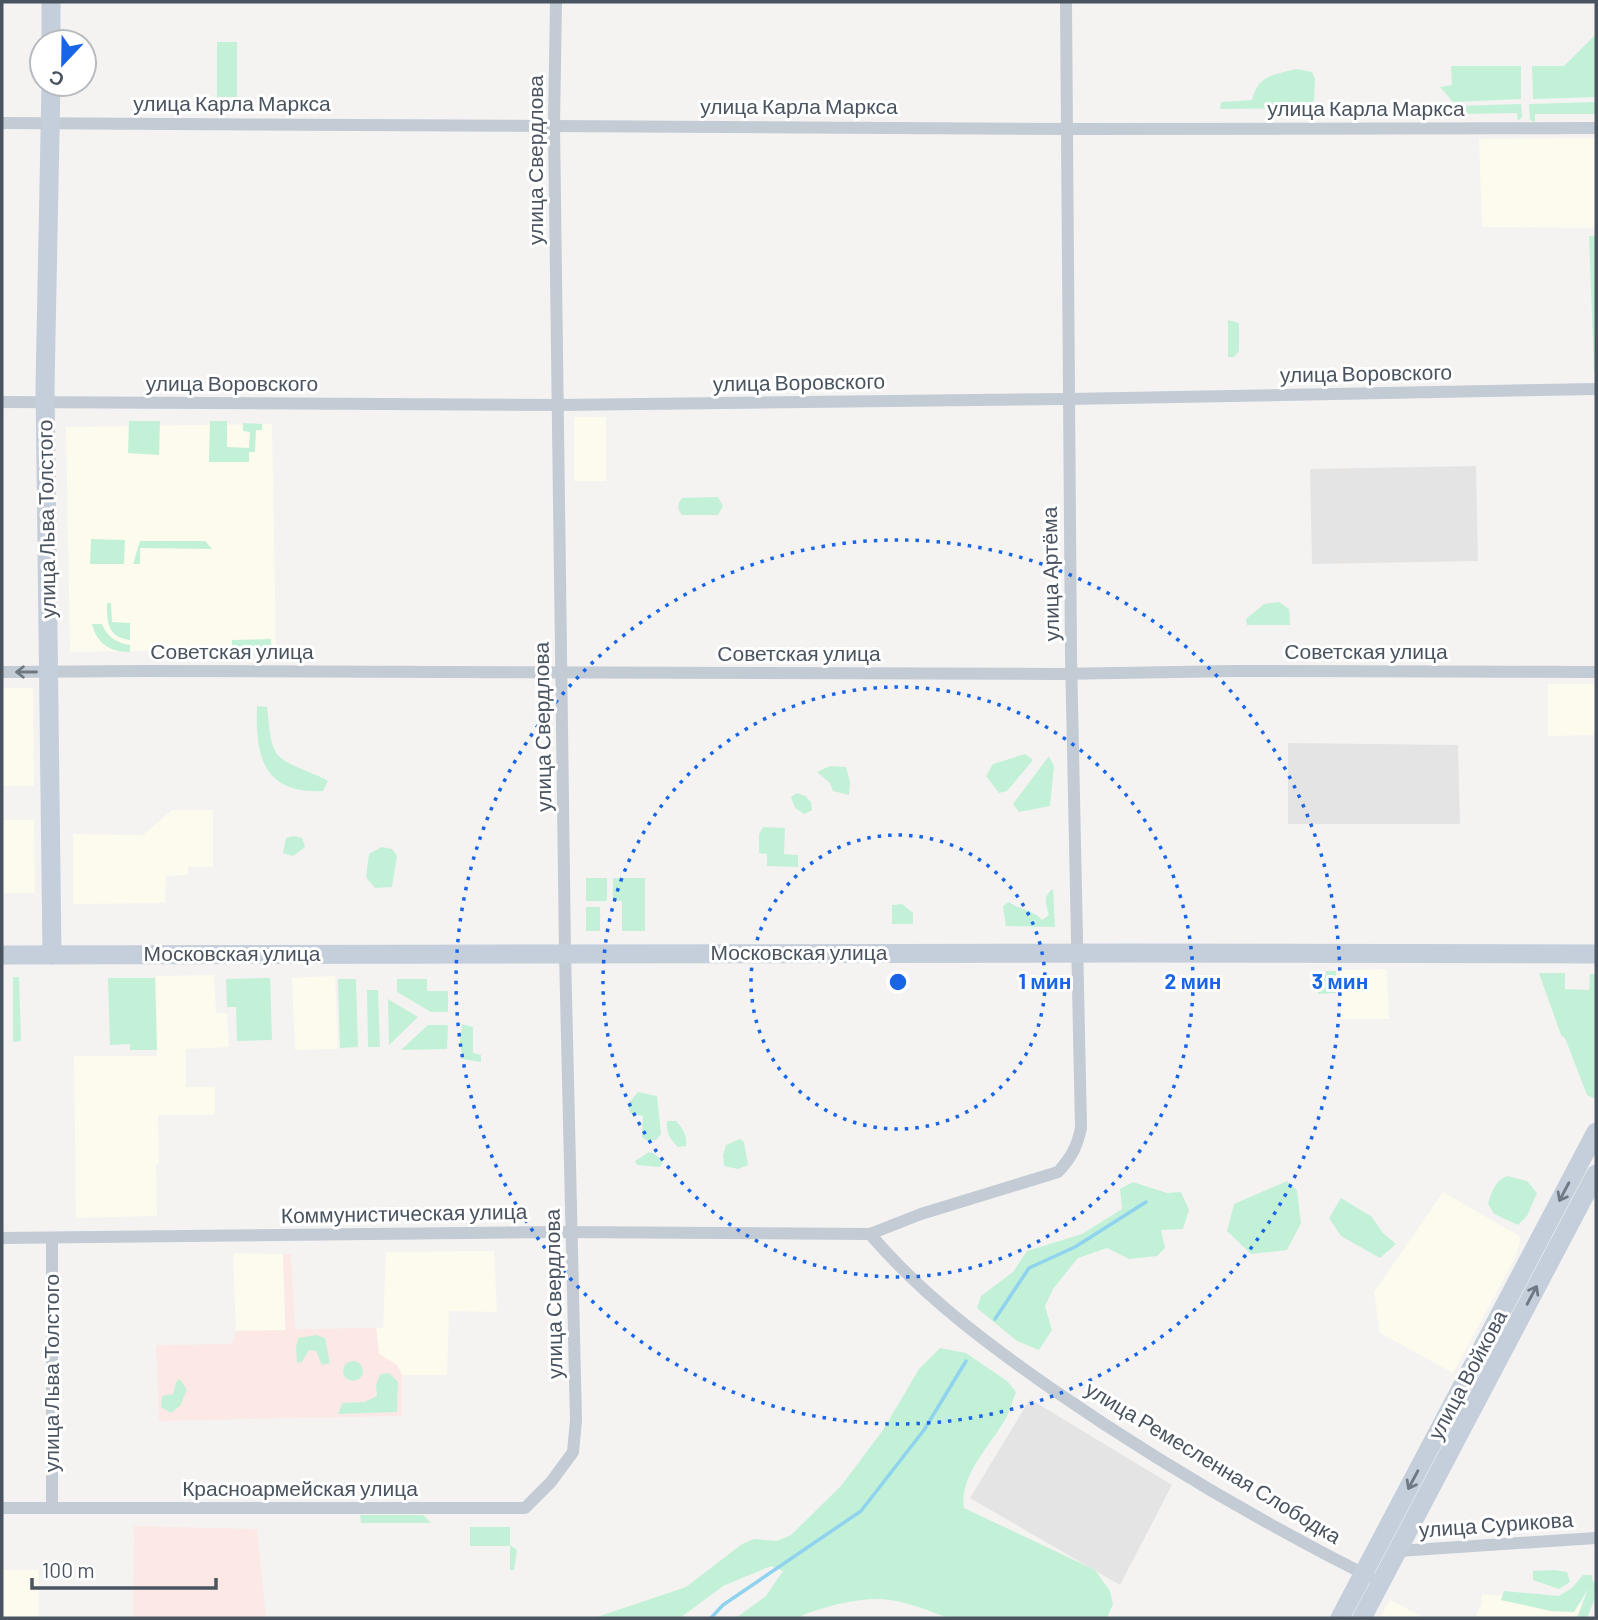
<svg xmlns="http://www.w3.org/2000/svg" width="1598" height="1620" font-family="Barlow,sans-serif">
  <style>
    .commercial { fill: #fdfaee }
    .education { fill: #e5e4e4 }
    .medical { fill: #fce9e5 }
    .green { fill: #c2f1d7 }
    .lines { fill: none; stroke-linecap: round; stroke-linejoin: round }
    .stream { stroke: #8fd3ee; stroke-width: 3.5 }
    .street { stroke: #c3cbd4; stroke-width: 12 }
    .secondary { stroke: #c5cedb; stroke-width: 19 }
    .oneway { stroke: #6e7883 }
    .oneway2 { stroke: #6f7985 }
    .ring { fill: none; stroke: #1965e7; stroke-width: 3.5; stroke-dasharray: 3.5 7 }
    .labels { text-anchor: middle; stroke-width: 6; stroke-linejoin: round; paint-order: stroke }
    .street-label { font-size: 21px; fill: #4a5460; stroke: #fff }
    .centre { fill: #1965e7; stroke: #fff; stroke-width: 3.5 }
    .ring-label { font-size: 21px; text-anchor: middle; font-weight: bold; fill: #1965e7; stroke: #fff; stroke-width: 6; stroke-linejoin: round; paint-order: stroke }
  </style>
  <rect width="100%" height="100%" fill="#f4f3f2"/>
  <!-- commercial -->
  <g class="commercial">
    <polygon points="1596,138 1596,228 1482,227 1479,139"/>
    <rect x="574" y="417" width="32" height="64"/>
    <polygon points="272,424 276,649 70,652 66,427"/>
    <polygon points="1548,684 1596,684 1596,735 1548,736"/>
    <polygon points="2,688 33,688 34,786 2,786"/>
    <polygon points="172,810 213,810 213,867 188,867 188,875 166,876 165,903 73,904 73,834 143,835"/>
    <polygon points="2,820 34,820 35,893 2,893"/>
    <polygon points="1387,969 1389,1019 1341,1019 1340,970"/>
    <polygon points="214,975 216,1013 227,1013 229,1047 186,1049 186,1087 215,1087 215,1115 158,1115 159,1163 156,1164 157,1216 76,1218 74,1056 157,1056 156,976"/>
    <polygon points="335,976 338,1049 295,1050 292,978"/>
    <polygon points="1443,1192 1521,1237 1516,1256 1453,1373 1380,1333 1374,1292"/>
    <polygon points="494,1251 497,1312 449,1311 447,1375 402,1375 397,1365 379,1354 376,1328 383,1328 386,1252"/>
    <polygon points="233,1253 283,1254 285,1330 236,1331"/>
    <polygon points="2,1570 38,1570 39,1618 2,1618"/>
    <polygon points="1482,1594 1583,1603 1577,1618 1475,1618 1481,1605"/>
    <polygon points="1390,1600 1425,1618 1380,1618"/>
  </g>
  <!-- education -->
  <g class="education">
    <polygon points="1476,466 1478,561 1312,564 1310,469"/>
    <polygon points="1288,743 1458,745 1460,824 1288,824"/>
    <polygon points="1030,1399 1172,1485 1120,1585 970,1498"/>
  </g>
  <!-- medical -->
  <g class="medical">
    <polygon points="283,1254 291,1254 295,1329 376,1328 379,1354 397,1365 402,1375 402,1416 159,1421 156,1345 232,1344 236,1331 286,1330"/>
    <polygon points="134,1526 257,1529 266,1618 133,1618"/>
  </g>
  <!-- green -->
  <g class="green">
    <polygon points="1596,34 1596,97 1533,99 1532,66 1564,66"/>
    <rect x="217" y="42" width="20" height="55"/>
    <polygon points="1451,66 1521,66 1521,99 1453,102 1440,87 1452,85"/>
    <path d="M1296,69l16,3 3,7 -1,21 -7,8 -87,1 1,-7 31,-2c6,-25 21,-25 44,-31z"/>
    <polygon points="1596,102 1596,114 1535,114 1535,122 1530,120 1529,104"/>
    <polygon points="1521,104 1522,117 1518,121 1517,113 1463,114 1456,106"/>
    <polygon points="1589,236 1596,236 1596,371 1594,371"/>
    <polygon points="1228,320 1239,323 1239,351 1234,357 1228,357"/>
    <polygon points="129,421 160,421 159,455 128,453"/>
    <polygon points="210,421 227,421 227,447 249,448 250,432 243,431 243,423 262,424 262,430 256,430 255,452 249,452 249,462 209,462"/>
    <path d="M718,497l5,9 -5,9h-36c-5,-6 -5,-11 0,-17z"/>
    <polygon points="91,539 125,540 124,564 90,564"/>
    <polygon points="140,541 205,541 212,549 140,548 140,564 133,564"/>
    <polygon points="1279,602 1289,609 1290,625 1247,625 1246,619 1264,604"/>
    <path d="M107,603h4l1,19 18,1v17c-23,-3 -23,-18 -23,-37z"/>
    <path d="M92,624h10c4,12 16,20 28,21v7c-20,0 -33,-8 -38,-28z"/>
    <polygon points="271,639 271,651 232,651 232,640"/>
    <path d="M257,706l10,1c2,14 2,32 8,44 7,14 39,21 53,30l-5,10c-59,3 -68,-34 -66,-85z"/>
    <polygon points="1025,754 1033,760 1007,791 999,793 986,776 993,764"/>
    <polygon points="1049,756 1054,766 1050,806 1019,812 1013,804"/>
    <polygon points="830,766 846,767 850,782 849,795 833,791 830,783 817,772"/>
    <polygon points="797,793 805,796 811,802 812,810 804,814 795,808 791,797"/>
    <polygon points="763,827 785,828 784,854 798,855 798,867 767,866 767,854 759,853 759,834"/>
    <polygon points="294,836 302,838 305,847 293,856 283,853 286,838"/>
    <polygon points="382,847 392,849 397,856 392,887 375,888 366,877 369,854"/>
    <rect x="586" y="878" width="21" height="23"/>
    <polygon points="613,878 645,878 645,931 622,931 622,901 613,901"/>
    <path d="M1053,889l2,38 -49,-1 -3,-20 6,-4c11,8 25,8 33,18l7,-5c-3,-11 -7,-18 4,-26z"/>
    <polygon points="902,904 913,913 913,924 892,924 892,905"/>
    <rect x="586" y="907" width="14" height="24"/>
    <polygon points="1326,971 1336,971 1336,993 1318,994 1318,975 1326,975"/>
    <polygon points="1539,973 1565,973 1565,989 1589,990 1590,974 1596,974 1596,1099 1587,1095 1565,1038 1561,1035"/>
    <polygon points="13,977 19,977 21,1041 13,1042"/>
    <polygon points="108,978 155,978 157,1050 130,1050 130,1044 110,1045"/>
    <polygon points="270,978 272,1040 237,1041 236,1007 227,1007 226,979"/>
    <polygon points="338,979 356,979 358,1047 340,1048"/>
    <polygon points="397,979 427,979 427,991 448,991 448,1012 431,1012 397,992"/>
    <polygon points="367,990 378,990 380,1047 368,1047"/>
    <polygon points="388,999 418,1017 389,1045"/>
    <polygon points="462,1024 473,1027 473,1053 481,1055 481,1062 462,1059 460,1039"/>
    <polygon points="428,1025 448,1025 447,1049 401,1050"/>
    <polygon points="638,1092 657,1096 661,1134 656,1140 646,1140 642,1137 643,1116 630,1113 628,1104"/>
    <path d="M667,1121h9c7,8 11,13 10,25l-8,1c-8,-8 -12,-14 -11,-26z"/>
    <polygon points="740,1139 744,1142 748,1165 738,1169 724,1166 723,1155 726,1145"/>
    <polygon points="649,1152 655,1154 663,1162 660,1167 637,1165 635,1161"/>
    <path d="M1507,1176l20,5 10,12 -10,23 -9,9 -24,-11 -6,-10c3,-12 7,-23 19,-28z"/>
    <polygon points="1287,1181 1297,1190 1301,1223 1287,1250 1251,1254 1227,1231 1234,1204"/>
    <polygon points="1133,1182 1167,1193 1181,1192 1189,1210 1183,1229 1161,1230 1165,1248 1157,1256 1129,1259 1107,1248 1078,1258 1053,1289 1045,1306 1052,1330 1039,1350 1017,1341 977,1308 981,1296 1013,1272 1027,1251 1082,1234 1122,1209 1120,1189"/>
    <polygon points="1341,1198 1372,1217 1383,1233 1396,1244 1380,1258 1341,1236 1329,1218"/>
    <polygon points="316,1335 325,1338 330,1363 322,1365 316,1351 309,1350 302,1362 297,1363 296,1348 298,1338"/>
    <path d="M940,1348l26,5 41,28 9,11c-3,8 -6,18 -10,26 -15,27 -47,57 -42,90l131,62 15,21 3,13 -6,14h-159c-18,-7 -38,-15 -58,-18 -26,-4 -63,6 -87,15l-3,3h-64l30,-22 17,-25 -12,-5 -48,20 -43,32h-86l92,-31 56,-43 12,-5 23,2 14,-6 50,-49 42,-56 36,-61z"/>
    <circle cx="353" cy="1371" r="10"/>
    <polygon points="389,1373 398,1382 397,1412 338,1414 342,1403 364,1402 377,1396 376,1385 380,1374"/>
    <polygon points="180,1379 187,1390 180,1406 171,1413 161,1407 162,1396 173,1394 176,1382"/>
    <polygon points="360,1515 423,1515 431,1523 361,1523"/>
    <polygon points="470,1527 510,1527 510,1545 517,1550 514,1570 510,1570 510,1546 470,1546"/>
    <polygon points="1555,1570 1567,1572 1570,1582 1559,1589 1533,1580 1533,1571"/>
    <polygon points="1583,1575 1592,1575 1593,1582 1596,1582 1596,1596 1587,1618 1577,1618 1588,1589 1574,1612 1551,1611 1501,1600 1504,1591 1559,1596 1572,1588"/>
  </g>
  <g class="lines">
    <!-- stream -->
    <g class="stream">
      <polyline points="995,1319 1029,1268 1075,1247 1146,1202"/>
      <polyline points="711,1618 723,1605 861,1511 924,1430 966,1361"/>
    </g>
    <!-- street -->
    <g class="street">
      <polyline points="2,123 1081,129 1596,128"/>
      <polyline points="2,402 559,405 1068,399 1596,389"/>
      <polyline points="2,672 144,671 1057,674 1235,671 1596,672"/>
      <path d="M870,1234c52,61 116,109 182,155 100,69 207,132 316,187"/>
      <path d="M2,1238l553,-6 315,2 51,-20 137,-42c13,-14 19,-25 23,-44l-10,-473 -5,-653"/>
      <polyline points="2,1508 525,1508 551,1482 573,1452 576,1420 565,953 554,125 556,2"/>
      <polyline points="52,1508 52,1238"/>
      <polyline points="1398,1551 1596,1538"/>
    </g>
    <!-- secondary -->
    <g class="secondary">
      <polyline points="51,42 51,2"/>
      <polyline points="51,84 45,387 52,955"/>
      <polyline points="2,955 1129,953 1596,954"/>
      <polyline points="1340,1618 1596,1132"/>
      <polyline points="1362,1618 1596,1174"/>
    </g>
  </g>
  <!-- one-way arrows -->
  <defs><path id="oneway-shaft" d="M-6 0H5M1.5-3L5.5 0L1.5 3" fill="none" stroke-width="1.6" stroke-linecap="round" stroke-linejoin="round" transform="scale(1.75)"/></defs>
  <use class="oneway" href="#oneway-shaft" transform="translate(26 672) rotate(180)"/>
  <g class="oneway2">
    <use href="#oneway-shaft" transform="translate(1564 1192) rotate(118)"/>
    <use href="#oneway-shaft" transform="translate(1532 1295) rotate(-62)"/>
    <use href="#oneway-shaft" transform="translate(1413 1480) rotate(118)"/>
  </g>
  <!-- distance rings -->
  <g class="ring">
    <circle cx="898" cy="982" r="147"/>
    <circle cx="898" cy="982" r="295"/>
    <circle cx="898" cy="982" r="442"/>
  </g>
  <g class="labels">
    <!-- street labels -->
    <g class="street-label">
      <text x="232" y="111">улица Карла Маркса</text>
      <text x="799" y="114">улица Карла Маркса</text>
      <text x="1366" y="116">улица Карла Маркса</text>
      <text transform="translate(536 160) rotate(-90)" y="7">улица Свердлова</text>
      <text transform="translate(1366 374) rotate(-1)" y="7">улица Воровского</text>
      <text transform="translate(799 383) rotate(-1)" y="7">улица Воровского</text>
      <text x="232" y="391">улица Воровского</text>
      <text transform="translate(47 519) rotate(-91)" y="7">улица Льва Толстого</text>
      <text transform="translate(1051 574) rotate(-91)" y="7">улица Артёма</text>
      <text x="232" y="659">Советская улица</text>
      <text x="1366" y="659">Советская улица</text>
      <text x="799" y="661">Советская улица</text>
      <text transform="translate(543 727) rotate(-91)" y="7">улица Свердлова</text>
      <text x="799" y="960">Московская улица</text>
      <text x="232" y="961">Московская улица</text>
      <text transform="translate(404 1214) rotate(-1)" y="7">Коммунистическая улица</text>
      <text transform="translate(554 1294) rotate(-91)" y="7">улица Свердлова</text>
      <text transform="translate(52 1373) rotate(-90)" y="7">улица Льва Толстого</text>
      <text transform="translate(1468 1375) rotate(-62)" y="7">улица Войкова</text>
      <text transform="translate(1213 1463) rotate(31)" y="7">улица Ремесленная Слободка</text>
      <text x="300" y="1496">Красноармейская улица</text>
      <text transform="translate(1496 1525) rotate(-4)" y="7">улица Сурикова</text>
    </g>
  </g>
  <circle cx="898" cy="982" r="10" class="centre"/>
  <g class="ring-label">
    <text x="1045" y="989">1 мин</text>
    <text x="1193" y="989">2 мин</text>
    <text x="1340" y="989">3 мин</text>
  </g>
  <!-- border -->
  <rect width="1598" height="1620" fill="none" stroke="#4a5460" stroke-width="7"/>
  <!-- north arrow -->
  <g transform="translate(63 63) rotate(202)"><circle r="33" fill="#ffffff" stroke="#b7bbbf" stroke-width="2"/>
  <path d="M0-5L12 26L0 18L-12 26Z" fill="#1965e7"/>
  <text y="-10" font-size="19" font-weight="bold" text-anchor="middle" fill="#4a5460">С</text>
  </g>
  <!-- scale -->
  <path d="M32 1578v10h184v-10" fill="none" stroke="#4a5460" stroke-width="3.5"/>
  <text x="42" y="1578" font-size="21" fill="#4a5460" stroke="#ffffff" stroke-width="5" paint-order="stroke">100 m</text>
</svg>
